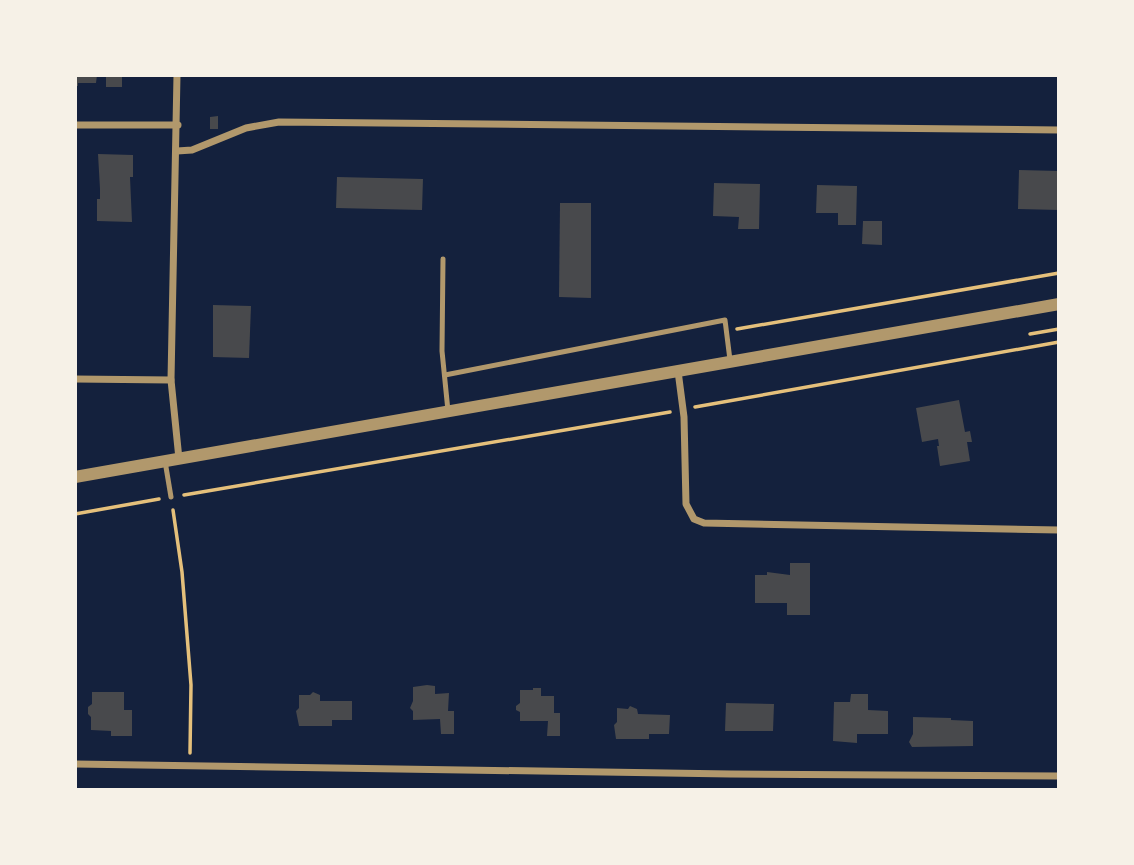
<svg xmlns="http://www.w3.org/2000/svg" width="1134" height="865" font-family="Montserrat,sans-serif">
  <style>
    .building { fill: #48494c }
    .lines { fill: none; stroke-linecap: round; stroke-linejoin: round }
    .path { stroke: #e5c07b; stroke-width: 3.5 }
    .service { stroke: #b1986c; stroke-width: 5 }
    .minor { stroke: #b1986c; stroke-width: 7 }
    .tertiary { stroke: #b1986c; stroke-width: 12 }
  </style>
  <rect width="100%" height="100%" fill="#14213d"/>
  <!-- building -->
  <g class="building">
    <polygon points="75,75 97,75 96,83 78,83 78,86 75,86"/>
    <rect x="106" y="75" width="16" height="12"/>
    <polygon points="218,116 218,129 210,129 210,117"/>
    <polygon points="98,154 133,155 133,177 130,177 132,222 97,221 97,199 100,199 100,189"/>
    <polygon points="1019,170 1059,171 1059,210 1018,209"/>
    <polygon points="337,177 423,179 422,210 336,208"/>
    <polygon points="714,183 760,184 759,229 738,229 739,217 713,216"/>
    <polygon points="817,185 857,186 856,225 838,225 838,213 816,213"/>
    <polygon points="560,203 591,203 591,298 559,297"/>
    <polygon points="863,221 882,221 882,245 862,244"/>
    <polygon points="213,305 251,306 249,358 213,357"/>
    <polygon points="959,400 965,432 970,431 972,442 967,442 970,461 940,466 937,446 939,446 938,439 922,442 916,408"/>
    <polygon points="790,563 810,563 810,615 787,615 787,603 755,603 755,575 767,575 767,572 790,575"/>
    <polygon points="427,685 435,686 435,694 449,693 448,711 454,711 454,734 441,734 440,719 413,720 413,711 410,708 413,701 413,687"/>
    <polygon points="533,688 541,688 541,696 554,696 554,713 560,713 560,736 547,736 548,721 520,721 520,712 516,710 516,706 520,703 520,690 533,690"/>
    <polygon points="92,692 124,692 124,710 132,710 132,736 111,736 111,731 91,730 91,717 88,714 88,707 92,704"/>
    <polygon points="313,692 320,695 320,701 352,701 352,720 332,720 332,726 299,726 296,711 299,708 299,695 310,695"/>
    <polygon points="851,694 868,694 868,710 888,711 888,734 857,734 857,743 833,741 834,702 850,702"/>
    <polygon points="726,703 774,704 773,731 725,731"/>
    <polygon points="630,706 637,709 638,714 670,715 669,734 649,734 649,739 616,739 614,725 617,722 617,708 628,709"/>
    <polygon points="913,717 951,718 951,720 973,721 973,746 912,747 909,742 913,734"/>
  </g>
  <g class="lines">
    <!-- path -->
    <g class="path">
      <polyline points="737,329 1059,273"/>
      <polyline points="1030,334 1059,329"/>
      <polyline points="695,407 1059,342"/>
      <polyline points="184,495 670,412"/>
      <polyline points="173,510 182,572 191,685 190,753"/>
      <polyline points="75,514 159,499"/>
    </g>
    <!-- service -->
    <g class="service">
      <polyline points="443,259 442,351 448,411"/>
      <polyline points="445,375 725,320 730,360"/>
      <polyline points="165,461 171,497"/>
    </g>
    <!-- minor -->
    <g class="minor">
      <polyline points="177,75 171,380 179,459"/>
      <polyline points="75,125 178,125"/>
      <polyline points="177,151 192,150 246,128 279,122 1059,130"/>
      <polyline points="678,371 684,417 686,504 694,519 704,523 1059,530"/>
      <polyline points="75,379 171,380"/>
      <polyline points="75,764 730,774 1059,776"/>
    </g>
    <!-- tertiary -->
    <polyline class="tertiary" points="75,477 1059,304"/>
  </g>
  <!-- border -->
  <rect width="1134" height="865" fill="none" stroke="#f6f1e7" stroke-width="154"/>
</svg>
